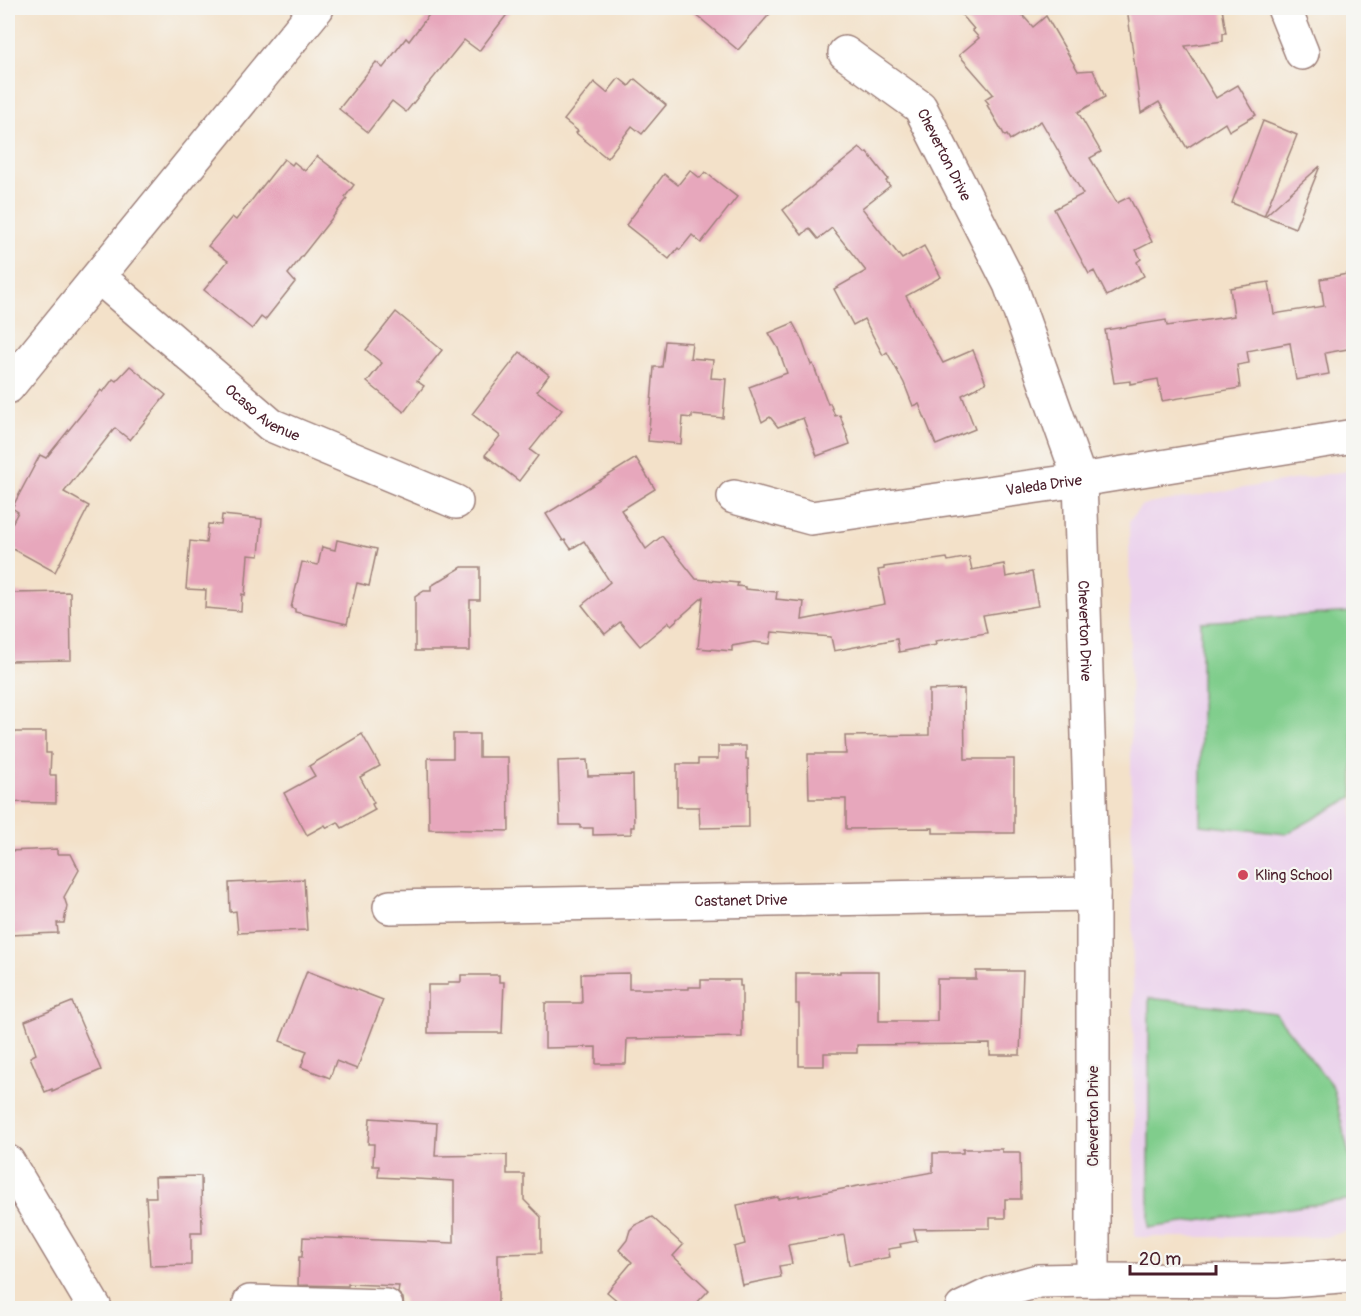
<svg xmlns="http://www.w3.org/2000/svg" width="1361" height="1316" font-family="Pangolin,sans-serif">
  <style>
    .built { fill: #ebd1ec }
    .green { fill: #80cd8c; stroke: #65765c; stroke-width: 1.5 }
    .building { fill: #e7a7bc }
    .lines { fill: none; stroke-linecap: round; stroke-linejoin: round }
    .minor-casing { stroke: #9e807a; stroke-width: 36 }
    .minor { stroke: #fff; stroke-width: 33 }
    .poi-dot { fill: #d1495b; stroke: #f6f6f2; stroke-width: 2 }
    .labels { text-anchor: middle; stroke-width: 4.5; stroke-linejoin: round; paint-order: stroke }
    .street-label { font-size: 15px; fill: #4a1f2b; stroke: #f6f6f2 }
    .poi-label { font-size: 15px; fill: #4a1f2b; stroke: #f6f6f2; text-anchor: start }
  </style>
  <rect width="100%" height="100%" fill="#f6f6f2"/>
  <filter id="ink" filterUnits="userSpaceOnUse"><feTurbulence type="fractalNoise" baseFrequency=".0167" numOctaves="2"/><feDisplacementMap in="SourceGraphic" scale="12" xChannelSelector="R" yChannelSelector="G"/><feConvolveMatrix kernelMatrix="1 2 1 2 8 2 1 2 1" color-interpolation-filters="sRGB"/></filter>
  <filter id="wash" filterUnits="userSpaceOnUse"><feTurbulence type="fractalNoise" baseFrequency=".008" numOctaves="4" result="noise"/><feDisplacementMap in="SourceGraphic" scale="24" xChannelSelector="R" yChannelSelector="G"/><feGaussianBlur stdDeviation="1.35" result="paint"/><feColorMatrix in="noise" values="0 0 0 0 0 0 0 0 0 0 0 0 0 0 0 0 0 1.4 0 .05"/><feComposite in="paint" operator="in"/></filter>
  <g filter="url(#wash)">
    <rect width="100%" height="100%" fill="#f3e1c9"/>
    <!-- built -->
    <polygon class="built" points="1353,470 1353,1229 1326,1237 1135,1237 1129,521 1142,505"/>
    <!-- green -->
    <g class="green">
      <polygon points="1353,612 1353,797 1286,834 1201,825 1201,622"/>
      <polygon points="1149,998 1275,1013 1333,1087 1353,1171 1353,1199 1149,1228"/>
    </g>
    <g id="blocks">
      <!-- building -->
      <g class="building">
        <polygon points="434,8 512,8 479,51 464,40 406,112 392,101 368,132 339,109 376,62 383,68 406,38 409,41"/>
        <polygon points="688,8 775,8 738,50"/>
        <polygon points="956,8 1016,8 1033,27 1046,16 1078,71 1093,70 1105,97 1078,112 1101,152 1090,158 1117,203 1129,197 1152,242 1136,250 1141,259 1137,262 1144,276 1107,296 1094,271 1089,274 1054,209 1083,194 1041,121 1010,140 1007,135 1005,136 987,105 989,104 985,99 993,94 959,55 979,38 972,30 974,29"/>
        <polygon points="1127,8 1222,8 1226,33 1223,33 1223,41 1185,46 1216,98 1238,85 1256,115 1229,131 1225,123 1187,148 1159,102 1141,113"/>
        <polygon points="619,78 629,86 635,79 666,105 642,134 632,126 607,158 576,133 578,131 564,120 594,82 607,93"/>
        <polygon points="1263,121 1297,135 1264,216 1232,203"/>
        <polygon points="860,148 865,153 867,152 888,179 886,181 890,186 862,208 902,259 924,246 941,277 906,296 943,363 973,350 986,383 962,395 975,429 936,445 919,404 913,406 904,383 887,352 883,355 864,319 853,325 834,289 866,271 832,228 818,239 809,228 802,235 783,210"/>
        <polygon points="317,156 354,185 345,197 347,199 288,274 295,282 265,320 261,317 252,329 204,290 228,261 208,246 232,217 236,220 284,159 292,165 294,162 305,171"/>
        <polygon points="1320,166 1295,228 1265,216"/>
        <polygon points="690,170 700,178 705,172 737,197 701,243 692,235 680,250 678,248 669,259 626,225 664,174 678,185"/>
        <polygon points="1353,273 1353,348 1325,353 1329,374 1296,380 1290,343 1247,351 1249,363 1237,365 1240,388 1162,401 1158,379 1130,384 1130,381 1114,383 1105,330 1166,320 1167,326 1234,316 1230,288 1269,282 1274,314 1324,306 1320,279"/>
        <polygon points="396,312 442,350 417,381 424,386 404,412 367,382 382,363 366,350"/>
        <polygon points="793,323 802,340 811,365 813,364 828,404 830,403 835,416 840,415 850,444 817,456 803,418 778,427 770,417 762,422 749,387 787,373 778,348 769,333"/>
        <polygon points="665,341 692,343 690,358 713,360 711,378 726,379 723,418 692,415 692,418 683,417 681,444 648,441 654,367 662,367"/>
        <polygon points="520,352 549,375 537,391 562,410 530,450 538,456 519,481 485,455 500,436 472,414"/>
        <polygon points="130,366 166,395 130,440 115,428 64,492 89,506 55,572 8,546 8,531 18,512 12,508 40,455 46,458 101,390 103,392 113,379 116,381"/>
        <polygon points="636,458 655,489 621,510 646,549 662,536 696,579 738,583 737,586 745,587 745,589 777,592 776,599 804,602 802,620 885,604 878,570 884,569 884,567 947,558 948,561 969,557 972,570 1004,564 1006,577 1032,572 1038,606 983,615 987,633 935,641 936,645 899,652 897,639 834,651 831,637 772,632 770,644 754,642 732,646 732,651 698,648 703,597 671,625 669,622 640,646 620,622 605,634 582,605 610,582 584,541 571,549 565,540 563,541 546,514"/>
        <polygon points="222,515 262,519 259,556 248,555 245,595 242,594 241,611 205,608 206,590 186,589 190,541 206,543 208,524 221,525"/>
        <polygon points="337,540 377,549 369,586 357,583 347,624 295,612 295,609 291,608 302,562 318,565 322,547 335,550"/>
        <polygon points="462,567 480,567 480,600 470,600 470,651 415,651 415,597 424,591 431,591 431,586"/>
        <polygon points="70,592 71,660 8,661 8,628 11,628 11,593"/>
        <polygon points="964,689 965,759 1014,759 1014,833 933,833 933,828 846,829 846,799 809,799 808,754 846,754 845,736 929,735 929,690"/>
        <polygon points="8,732 46,732 46,753 51,753 50,775 56,775 56,803 8,802"/>
        <polygon points="362,734 380,766 360,777 374,803 372,804 375,810 342,828 338,822 327,828 325,825 307,835 284,793 315,776 309,766"/>
        <polygon points="453,734 479,734 479,757 508,757 509,831 429,829 428,758 453,758"/>
        <polygon points="718,746 746,746 746,759 748,759 749,827 700,828 699,807 677,807 677,764 698,764 698,759 718,759"/>
        <polygon points="587,760 588,776 633,775 634,827 631,827 631,834 593,835 593,828 580,828 580,825 560,825 558,761"/>
        <polygon points="57,849 57,854 71,854 79,870 64,897 67,906 64,923 57,923 58,933 8,935 8,851"/>
        <polygon points="304,879 307,930 238,933 236,911 230,912 229,883"/>
        <polygon points="307,971 383,1000 357,1069 336,1061 330,1078 301,1067 307,1051 280,1041"/>
        <polygon points="840,971 879,971 879,1021 937,1021 937,979 976,979 976,971 1023,971 1020,1055 990,1055 990,1044 857,1045 857,1053 824,1053 824,1066 799,1066 799,1004 796,1004 796,973 840,973"/>
        <polygon points="629,973 629,989 689,989 689,987 701,987 701,980 740,980 740,986 742,986 742,1037 627,1039 626,1064 596,1064 596,1047 545,1048 545,1003 582,1003 581,974"/>
        <polygon points="461,975 499,975 499,982 504,982 502,1033 428,1033 428,985 448,985 448,982 461,982"/>
        <polygon points="72,1002 101,1070 52,1091 52,1089 45,1092 30,1057 36,1054 25,1021"/>
        <polygon points="370,1118 437,1123 435,1156 507,1155 507,1174 524,1174 524,1200 541,1217 541,1253 498,1254 498,1308 404,1308 403,1298 398,1293 399,1286 348,1284 348,1286 298,1285 299,1257 302,1257 303,1237 454,1243 454,1181 378,1177 379,1166 373,1166 374,1144 368,1144"/>
        <polygon points="963,1149 1002,1149 1002,1152 1020,1152 1021,1199 1005,1199 1005,1218 990,1218 990,1228 914,1229 917,1241 900,1244 901,1247 888,1249 890,1257 849,1265 844,1235 788,1245 792,1264 779,1266 781,1277 742,1285 734,1247 745,1244 737,1205 778,1197 778,1199 799,1195 799,1197 933,1172 933,1153 963,1153"/>
        <polygon points="201,1176 202,1233 191,1233 191,1265 150,1266 146,1197 156,1197 155,1177"/>
        <polygon points="652,1217 683,1245 673,1256 709,1290 692,1308 626,1308 607,1292 632,1262 619,1250 627,1240 630,1230 635,1225"/>
      </g>
    </g>
  </g>
  <g filter="url(#ink)">
    <use href="#blocks" fill-opacity="0" stroke="#9e807a" stroke-width="1.5"/>
    <g class="lines">
      <!-- minor casing -->
      <g class="minor-casing">
        <g id="minor">
          <polyline points="1284,8 1302,53"/>
          <path id="s1" d="M845,53l75,54 90,177 70,196 13,414v386"/>
          <path id="s2" d="M99,277l172,148 185,77"/>
          <polyline points="8,387 317,8"/>
          <path id="s3" d="M734,497l77,21 269,-38 274,-44"/>
          <path id="s4" d="M390,907l703,-13"/>
          <polyline points="8,1162 95,1308"/>
          <polyline points="250,1308 250,1302 386,1306"/>
          <polyline points="962,1308 991,1294 1038,1281 1093,1280 1276,1281 1354,1275"/>
        </g>
      </g>
      <!-- minor -->
      <use href="#minor" class="minor"/>
    </g>
  </g>
  <!-- markers -->
  <circle class="poi-dot" cx="1243" cy="875" r="6"/>
  <g class="labels">
    <!-- street labels -->
    <g class="street-label">
      <text dy="5" stroke="none"><textPath href="#s1" startOffset="146">Cheverton Drive</textPath></text>
      <text dy="5" stroke="none"><textPath href="#s2" startOffset="213">Ocaso Avenue</textPath></text>
      <text dy="5" stroke="none"><textPath href="#s3" startOffset="315">Valeda Drive</textPath></text>
      <text dy="5" stroke="none"><textPath href="#s1" startOffset="650">Cheverton Drive</textPath></text>
      <text dy="5" stroke="none"><textPath href="#s4" startOffset="351">Castanet Drive</textPath></text>
      <text transform="translate(1093 1116) rotate(-90)" y="5">Cheverton Drive</text>
    </g>
    <!-- poi labels -->
    <g class="poi-label">
      <text x="1255" y="880">Kling School</text>
    </g>
  </g>
  <!-- margin -->
  <rect width="1361" height="1316" fill="none" stroke="#f6f6f2" stroke-width="30"/>
  <!-- scale -->
  <path d="M1130 1265v9h86v-9" fill="none" stroke="#4a1f2b" stroke-width="3"/>
  <text x="1139" y="1265" font-size="18" fill="#4a1f2b" stroke="#f6f6f2" stroke-width="4.5" paint-order="stroke">20 m</text>
</svg>
